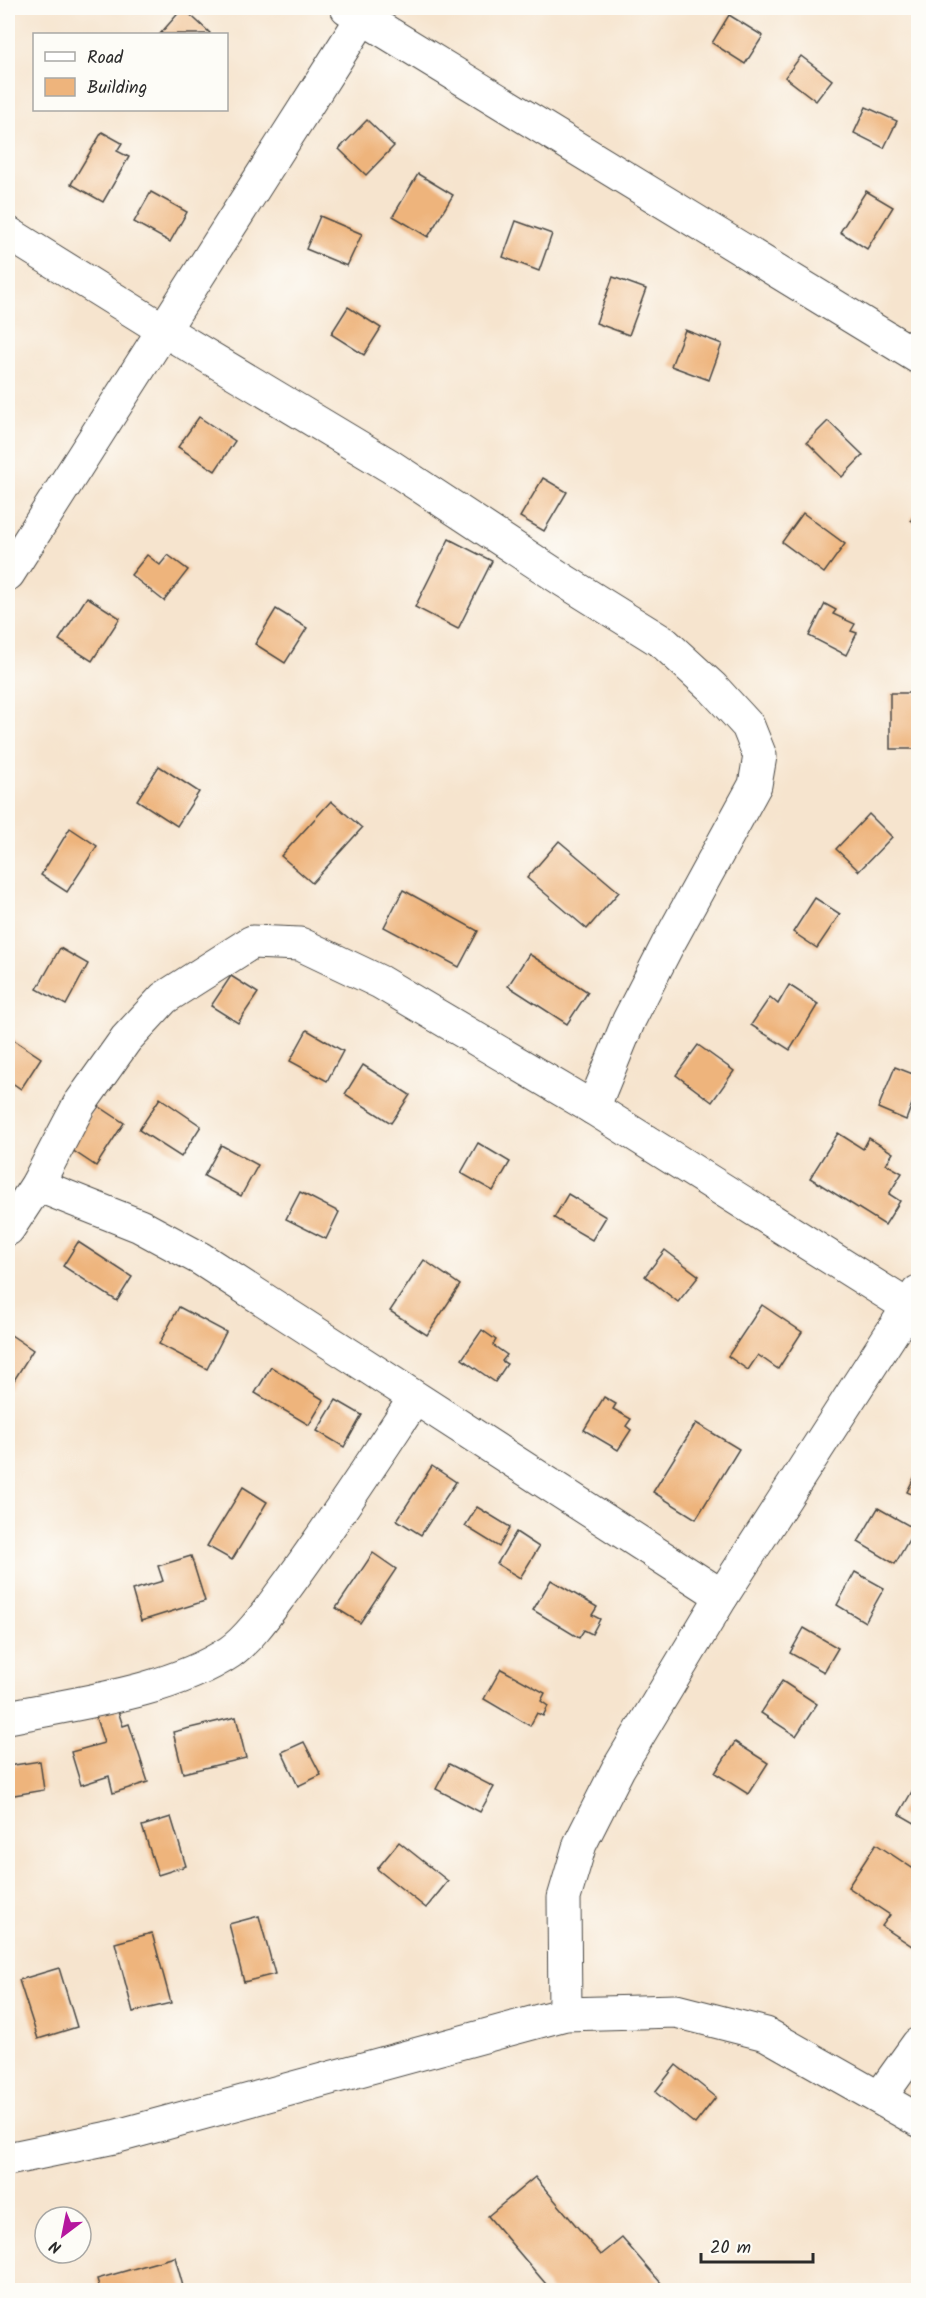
<svg xmlns="http://www.w3.org/2000/svg" width="926" height="2298" font-family="Kalam,sans-serif">
  <style>
    .building { fill: #eeb47c }
    .lines { fill: none; stroke-linecap: round; stroke-linejoin: round }
    .minor-casing { stroke: #494743; stroke-width: 35 }
    .minor { stroke: #fff; stroke-width: 33 }
  </style>
  <rect width="100%" height="100%" fill="#fdfcf7"/>
  <filter id="ink" filterUnits="userSpaceOnUse"><feTurbulence type="fractalNoise" baseFrequency=".0167" numOctaves="2"/><feDisplacementMap in="SourceGraphic" scale="12" xChannelSelector="R" yChannelSelector="G"/><feConvolveMatrix kernelMatrix="1 2 1 2 8 2 1 2 1" color-interpolation-filters="sRGB"/></filter>
  <filter id="wash" filterUnits="userSpaceOnUse"><feTurbulence type="fractalNoise" baseFrequency=".008" numOctaves="4" result="noise"/><feDisplacementMap in="SourceGraphic" scale="24" xChannelSelector="R" yChannelSelector="G"/><feGaussianBlur stdDeviation="1.35" result="paint"/><feColorMatrix in="noise" values="0 0 0 0 0 0 0 0 0 0 0 0 0 0 0 0 0 1.4 0 .05"/><feComposite in="paint" operator="in"/></filter>
  <g filter="url(#wash)">
    <rect width="100%" height="100%" fill="#f6e4ce"/>
    <g id="blocks">
      <!-- building -->
      <g class="building">
        <polygon points="183,8 210,33 209,34 160,34"/>
        <polygon points="729,15 763,36 745,64 712,43"/>
        <polygon points="801,56 832,80 816,101 785,77"/>
        <polygon points="866,107 897,121 884,148 854,133"/>
        <polygon points="367,120 394,146 366,175 339,149"/>
        <polygon points="102,132 122,143 117,151 129,157 103,202 71,184"/>
        <polygon points="418,174 453,195 428,237 393,216"/>
        <polygon points="866,191 893,207 867,249 840,232"/>
        <polygon points="151,192 187,212 170,242 134,222"/>
        <polygon points="320,216 362,234 347,266 306,249"/>
        <polygon points="516,221 552,234 539,271 503,257"/>
        <polygon points="613,277 646,289 629,335 596,323"/>
        <polygon points="348,307 381,328 364,355 331,334"/>
        <polygon points="685,330 722,344 709,380 671,366"/>
        <polygon points="199,417 235,441 215,471 178,447"/>
        <polygon points="828,421 863,455 842,477 807,442"/>
        <polygon points="543,478 567,492 544,531 520,517"/>
        <polygon points="918,509 918,525 911,520"/>
        <polygon points="803,513 845,544 824,573 782,542"/>
        <polygon points="449,539 492,561 458,629 415,607"/>
        <polygon points="147,555 160,565 168,555 188,570 164,601 131,575"/>
        <polygon points="87,597 120,618 92,661 59,640"/>
        <polygon points="825,604 836,610 833,614 855,624 851,631 857,633 846,655 809,636"/>
        <polygon points="276,609 307,628 285,663 255,644"/>
        <rect x="890" y="693" width="28" height="56"/>
        <polygon points="159,766 199,792 177,826 137,800"/>
        <polygon points="331,801 362,828 312,883 281,856"/>
        <polygon points="869,814 892,837 859,871 836,849"/>
        <polygon points="70,828 97,846 67,892 41,875"/>
        <polygon points="559,841 619,892 587,929 527,878"/>
        <polygon points="403,890 478,931 459,967 384,927"/>
        <polygon points="815,898 840,914 817,948 793,932"/>
        <polygon points="60,948 88,964 66,1005 37,989"/>
        <polygon points="529,954 588,992 567,1024 508,986"/>
        <polygon points="231,976 258,993 238,1023 211,1006"/>
        <polygon points="789,985 818,1004 790,1050 751,1025 770,997 778,1004"/>
        <polygon points="307,1030 343,1051 327,1081 290,1061"/>
        <polygon points="8,1036 41,1058 21,1089 8,1080"/>
        <polygon points="698,1045 734,1071 712,1102 676,1075"/>
        <polygon points="363,1065 410,1095 391,1123 345,1094"/>
        <polygon points="895,1067 918,1076 918,1088 906,1120 878,1108"/>
        <polygon points="160,1098 201,1126 181,1157 139,1130"/>
        <polygon points="97,1105 124,1123 96,1166 69,1148"/>
        <polygon points="838,1133 863,1149 869,1138 893,1153 886,1164 902,1173 889,1194 900,1201 885,1225 810,1178"/>
        <polygon points="478,1143 510,1162 493,1191 461,1173"/>
        <polygon points="221,1145 258,1165 241,1196 204,1176"/>
        <polygon points="300,1192 339,1212 326,1239 286,1219"/>
        <polygon points="568,1194 606,1217 592,1240 554,1218"/>
        <polygon points="78,1242 132,1277 117,1301 63,1266"/>
        <polygon points="665,1250 699,1276 678,1302 645,1276"/>
        <polygon points="424,1260 460,1285 427,1335 390,1311"/>
        <polygon points="762,1305 802,1332 778,1369 758,1355 748,1370 728,1356"/>
        <polygon points="179,1307 226,1332 207,1369 159,1344"/>
        <polygon points="482,1330 496,1340 493,1345 507,1355 502,1361 507,1364 495,1382 462,1359"/>
        <polygon points="8,1333 33,1350 8,1390"/>
        <polygon points="271,1367 324,1400 309,1425 255,1393"/>
        <polygon points="604,1397 616,1404 613,1409 631,1419 626,1426 631,1430 618,1450 584,1430"/>
        <polygon points="336,1400 362,1415 344,1447 317,1431"/>
        <polygon points="696,1423 739,1449 696,1519 653,1492"/>
        <polygon points="432,1466 456,1482 421,1535 397,1520"/>
        <polygon points="918,1470 918,1497 907,1492"/>
        <polygon points="243,1487 267,1502 232,1560 207,1546"/>
        <polygon points="477,1507 510,1527 499,1547 465,1526"/>
        <polygon points="878,1508 915,1529 895,1564 858,1542"/>
        <polygon points="516,1532 539,1547 520,1578 497,1564"/>
        <polygon points="373,1553 396,1569 360,1623 336,1608"/>
        <polygon points="191,1556 205,1601 141,1621 132,1590 163,1581 158,1566"/>
        <polygon points="855,1572 884,1588 865,1622 837,1605"/>
        <polygon points="551,1580 597,1607 592,1615 600,1619 592,1634 584,1630 579,1638 533,1610"/>
        <polygon points="804,1628 838,1648 824,1672 790,1653"/>
        <polygon points="501,1669 545,1693 541,1701 548,1706 543,1716 537,1713 530,1726 484,1699"/>
        <polygon points="782,1681 817,1704 796,1736 761,1713"/>
        <polygon points="117,1708 123,1726 129,1724 148,1782 113,1793 109,1776 81,1785 71,1752 104,1743 95,1715"/>
        <polygon points="236,1717 246,1758 183,1773 173,1732"/>
        <polygon points="304,1742 321,1775 298,1786 282,1752"/>
        <polygon points="735,1742 768,1763 748,1794 715,1773"/>
        <polygon points="40,1761 44,1790 8,1796 8,1766"/>
        <polygon points="449,1764 494,1787 480,1812 436,1789"/>
        <polygon points="918,1781 918,1825 899,1814"/>
        <polygon points="171,1817 186,1866 158,1875 142,1826"/>
        <polygon points="399,1842 448,1881 426,1908 377,1869"/>
        <polygon points="876,1844 918,1872 918,1950 882,1926 890,1915 848,1887"/>
        <polygon points="259,1916 275,1974 244,1982 229,1924"/>
        <polygon points="152,1933 171,2003 133,2012 115,1943"/>
        <polygon points="59,1968 77,2027 38,2039 19,1980"/>
        <polygon points="676,2065 716,2097 695,2124 655,2092"/>
        <polygon points="535,2177 601,2255 622,2238 667,2290 551,2290 488,2216"/>
        <polygon points="175,2257 184,2290 100,2290 97,2279"/>
      </g>
    </g>
  </g>
  <g filter="url(#ink)">
    <use href="#blocks" fill-opacity="0" stroke="#494743" stroke-width="1.5"/>
    <g class="lines">
      <!-- minor casing -->
      <g class="minor-casing">
        <g id="minor">
          <polyline points="347,8 918,357"/>
          <polyline points="8,233 162,329 390,466 563,580 664,643 713,688 748,726 760,756 755,785 667,946 629,1020 593,1108"/>
          <polyline points="8,574 363,17"/>
          <polyline points="37,1185 140,1226 201,1259 722,1596"/>
          <polyline points="8,1229 37,1185 79,1105 126,1039 164,998 252,942 300,944 380,982 593,1108 909,1307"/>
          <path d="M8,1717c69,-14 163,-25 222,-65 20,-14 39,-42 54,-62 46,-62 88,-127 131,-192"/>
          <polyline points="565,2014 564,1898 580,1844 618,1769 722,1596 918,1292"/>
          <polyline points="880,2097 918,2044"/>
          <polyline points="8,2159 114,2137 565,2014 676,2011 766,2034 918,2120"/>
        </g>
      </g>
      <!-- minor -->
      <use href="#minor" class="minor"/>
    </g>
  </g>
  <!-- margin -->
  <rect width="926" height="2298" fill="none" stroke="#fdfcf7" stroke-width="30"/>
  <!-- legend -->
  <rect x="33" y="33" width="195" height="78" fill="#fdfcf7" stroke="#a9a8a5" stroke-width="1.5"/>
  <rect x="45" y="52" width="30" height="9" fill="#ffffff" stroke="#a9a8a5" stroke-width="1.5"/>
  <text x="87" y="63" font-size="18" fill="#2b2b2b">Road</text>
  <rect x="45" y="78" width="30" height="18" fill="#eeb47c" stroke="#a9a8a5" stroke-width="1.5"/>
  <text x="87" y="93" font-size="18" fill="#2b2b2b">Building</text>
  <!-- north arrow -->
  <g transform="translate(63 2235) rotate(212)"><circle r="28" fill="#fdfcf7" stroke="#a9a8a5" stroke-width="1.5"/>
  <path d="M0-4.5L10 22L0 15L-10 22Z" fill="#b5179e"/>
  <text y="-9" font-size="16" font-weight="bold" text-anchor="middle" fill="#2b2b2b">N</text>
  </g>
  <!-- scale -->
  <path d="M701 2253v9h112v-9" fill="none" stroke="#2b2b2b" stroke-width="3"/>
  <text x="710" y="2253" font-size="18" fill="#2b2b2b" stroke="#fdfcf7" stroke-width="4.5" paint-order="stroke">20 m</text>
</svg>
